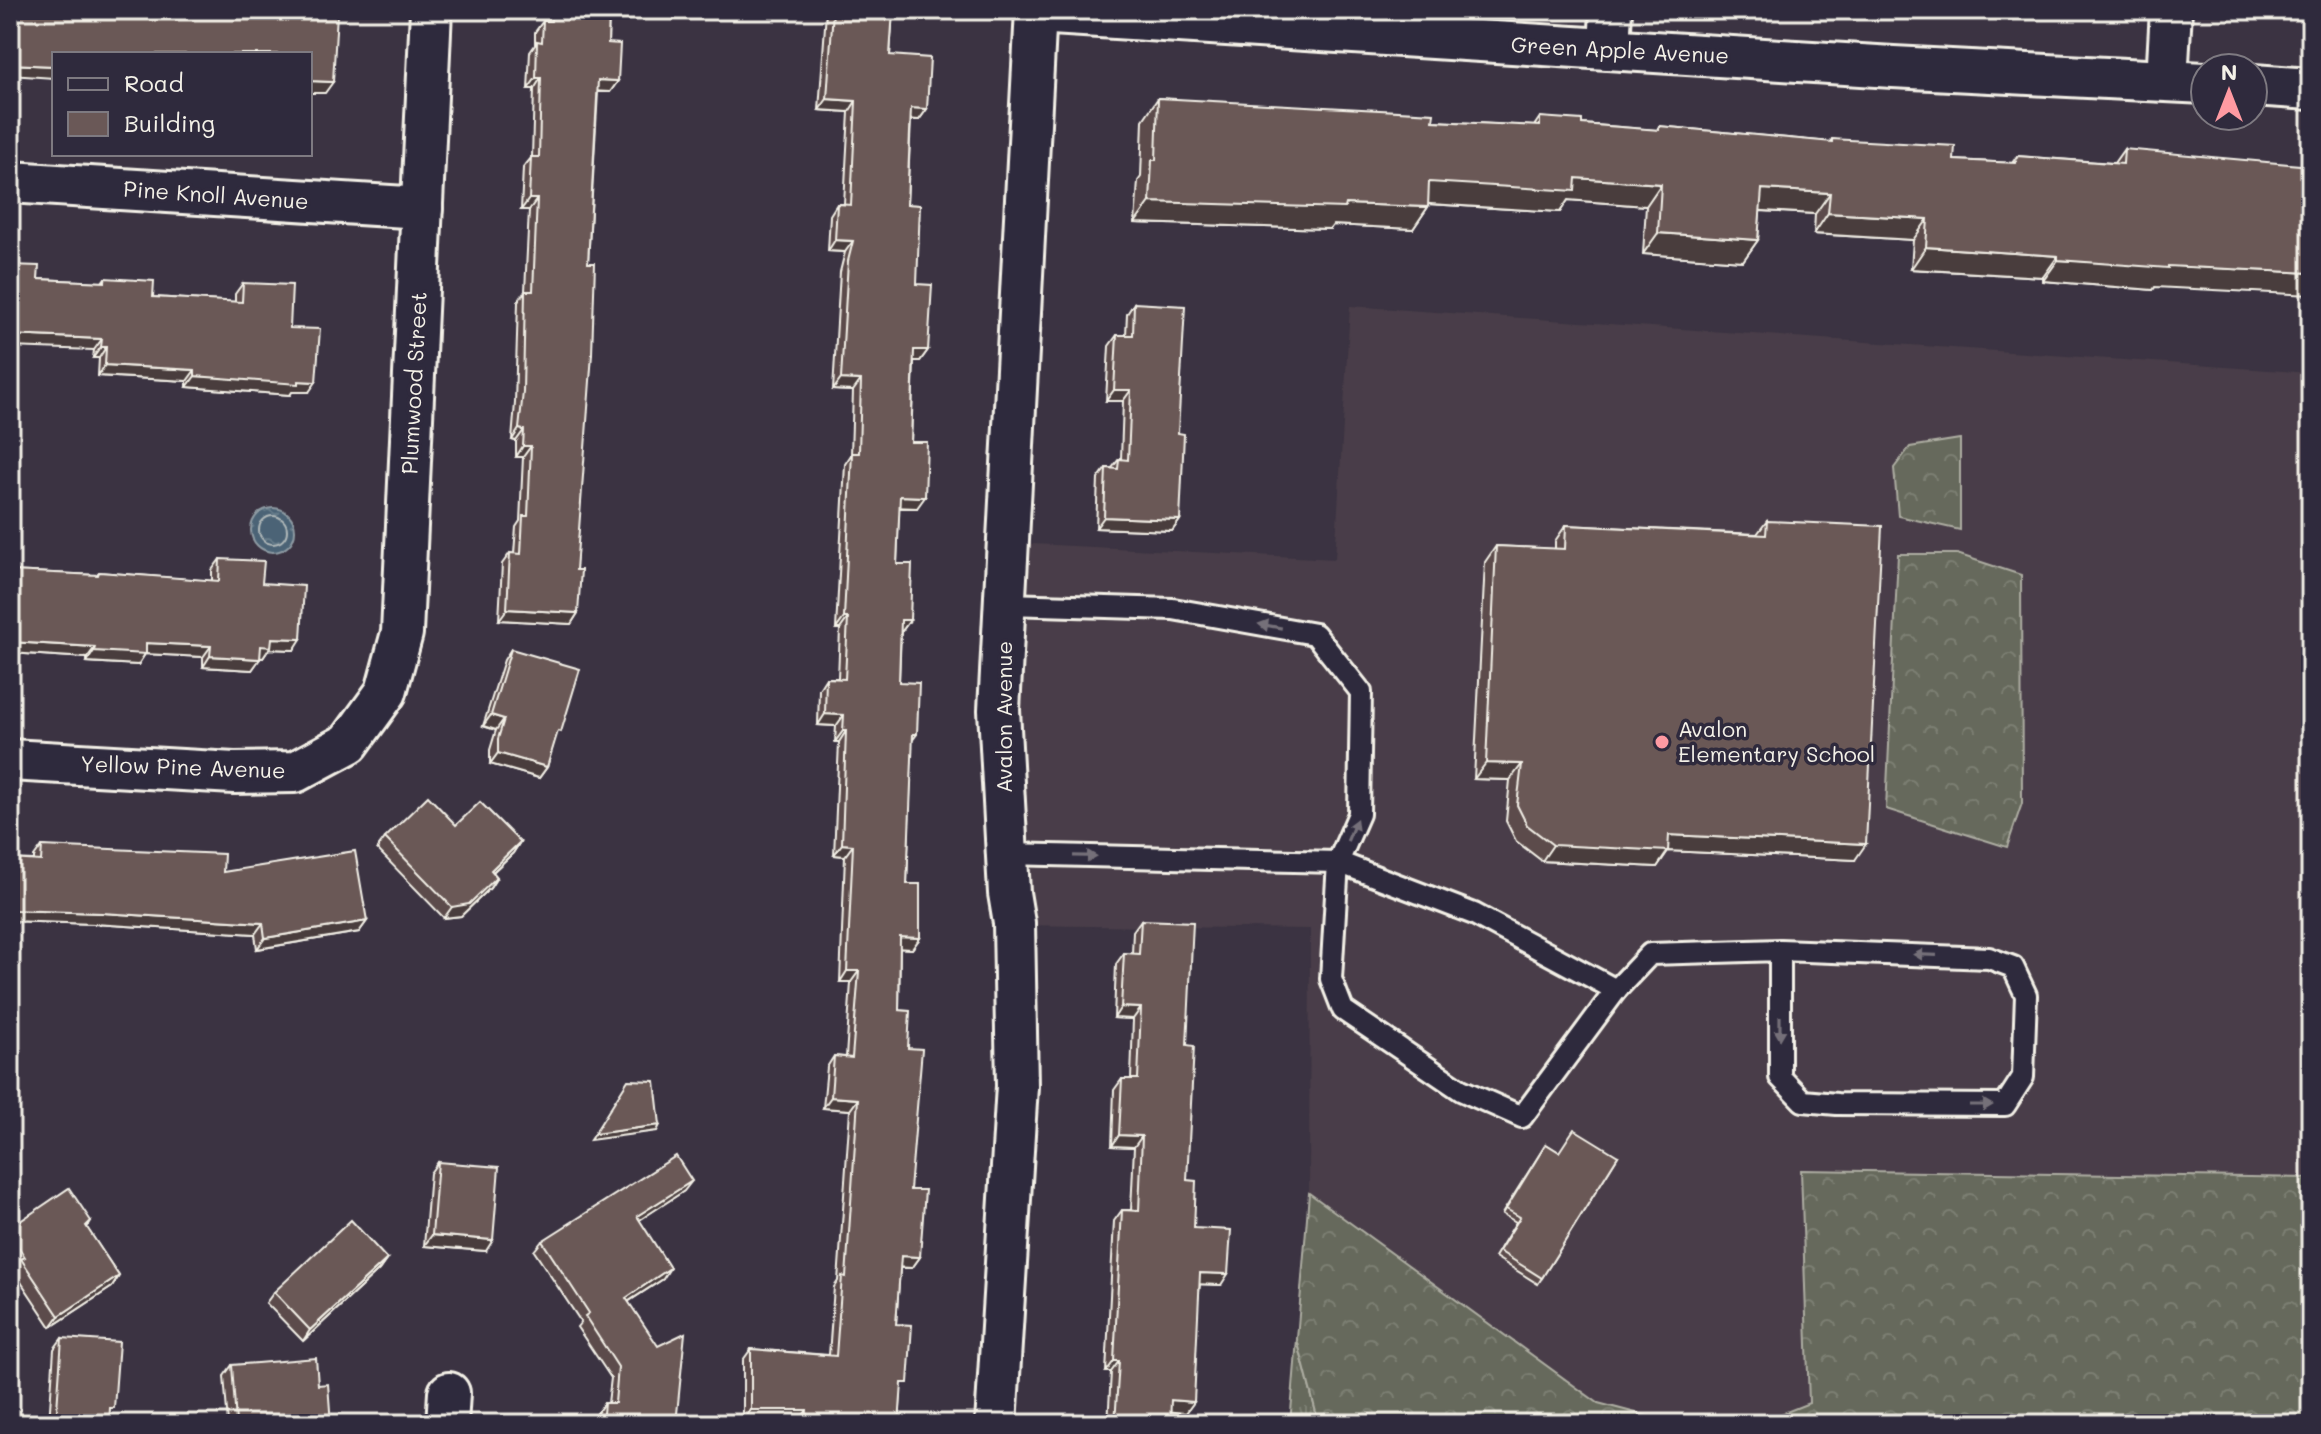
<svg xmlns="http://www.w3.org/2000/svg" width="2321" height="1434" font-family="Mali,sans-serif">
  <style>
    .built { fill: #493e48 }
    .grass { fill: url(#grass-tufts); stroke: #adada2; stroke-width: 2 }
    .forest { fill: url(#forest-crowns); stroke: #adada2; stroke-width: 2 }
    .water { fill: url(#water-ripples); stroke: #8f9ca4; stroke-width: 2 }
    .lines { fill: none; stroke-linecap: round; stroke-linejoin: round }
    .shore { stroke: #b1b9ba; stroke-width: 2 }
    .lane-casing { stroke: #f4f1e8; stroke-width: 26 }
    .street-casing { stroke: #f4f1e8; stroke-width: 46 }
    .lane { stroke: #2f2a3d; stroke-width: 20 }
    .street { stroke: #2f2a3d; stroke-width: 40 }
    .wall { fill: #5b4c4b; stroke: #f4f1e8; stroke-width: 2 }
    .shaded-wall { fill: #4a3e3d; stroke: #f4f1e8; stroke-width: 2 }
    .building { fill: #6a5857; stroke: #f4f1e8; stroke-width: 2 }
    .oneway { fill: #747079 }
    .poi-dot { fill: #ff9aa2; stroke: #2f2a3d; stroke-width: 3 }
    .labels { text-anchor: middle; stroke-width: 7; stroke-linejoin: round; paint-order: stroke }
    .street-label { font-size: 22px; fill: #f4f1e8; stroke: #2f2a3d }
    .poi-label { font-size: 22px; fill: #f4f1e8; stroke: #2f2a3d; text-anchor: start }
  </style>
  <defs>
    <pattern id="grass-tufts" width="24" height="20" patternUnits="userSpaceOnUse" patternTransform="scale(2)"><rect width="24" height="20" fill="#66695b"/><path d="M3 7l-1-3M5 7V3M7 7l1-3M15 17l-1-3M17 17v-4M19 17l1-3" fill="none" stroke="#7c7f73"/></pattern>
    <pattern id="forest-crowns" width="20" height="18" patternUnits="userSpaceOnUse" patternTransform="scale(2)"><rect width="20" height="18" fill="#66695b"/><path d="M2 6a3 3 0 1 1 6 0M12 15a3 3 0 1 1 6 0" fill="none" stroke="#7c7f73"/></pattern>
    <pattern id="water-ripples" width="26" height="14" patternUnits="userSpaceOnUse" patternTransform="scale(2)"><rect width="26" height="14" fill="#4c6476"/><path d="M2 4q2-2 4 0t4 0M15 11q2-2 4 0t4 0" fill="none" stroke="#667b8a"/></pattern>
  </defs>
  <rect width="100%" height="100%" fill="#3b3342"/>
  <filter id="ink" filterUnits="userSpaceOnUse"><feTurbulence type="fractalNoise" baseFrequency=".0125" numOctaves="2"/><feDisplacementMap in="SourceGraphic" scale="16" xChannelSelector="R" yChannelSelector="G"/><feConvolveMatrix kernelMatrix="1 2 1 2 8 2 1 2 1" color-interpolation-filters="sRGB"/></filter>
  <g filter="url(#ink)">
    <!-- built -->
    <polygon class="built" points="1350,306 2311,373 2311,1178 1802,1170 1809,1403 1756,1424 1678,1424 1598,1403 1309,1193 1310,929 1014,925 1012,543 1335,559"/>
    <!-- grass -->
    <polygon class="grass" points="1297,1339 1319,1424 1290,1424"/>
    <!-- forest -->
    <g class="forest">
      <polygon points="1960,439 1960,530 1898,516 1894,468 1910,447"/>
      <polygon points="1898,554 1957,554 2021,575 2022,803 2007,847 1886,809"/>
      <polygon points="1801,1170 2311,1178 2311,1424 1756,1424 1809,1403"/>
      <polygon points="1309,1193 1598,1403 1678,1424 1319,1424 1297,1339"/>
    </g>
    <!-- water -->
    <circle class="water" cx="273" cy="530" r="22"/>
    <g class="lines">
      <!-- shore -->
      <circle class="shore" cx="273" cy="530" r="14"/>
      <!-- lane casing -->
      <g class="lane-casing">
        <g id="lane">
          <polyline points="1004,604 1173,609 1315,634 1361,692 1359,814 1338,862 1007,854"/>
          <polygon points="1338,862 1474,914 1616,990 1522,1117 1461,1090 1343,1010 1331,979"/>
          <polyline points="1616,990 1650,954 1780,950 1989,958 2013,967 2026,995 2023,1077 2005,1105 1837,1104 1803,1101 1780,1077 1780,950"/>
        </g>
      </g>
      <!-- street casing -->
      <g class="street-casing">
        <g id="street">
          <polyline points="1036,13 1893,67 2205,83"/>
          <polyline points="1609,49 1611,10"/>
          <polyline points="2167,80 2171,10"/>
          <polyline points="2253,85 2311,89"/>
          <polyline points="10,182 422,208"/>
          <polyline points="10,760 234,773 295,772 349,743 386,692 402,633 431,10"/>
          <polyline points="447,1424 449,1393"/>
          <polyline points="996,1424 1017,1086 1014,923 1009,893 999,710 1036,10"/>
        </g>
      </g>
      <!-- lane -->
      <use href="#lane" class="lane"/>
      <!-- street -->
      <use href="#street" class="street"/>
    </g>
    <!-- wall -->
    <g class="wall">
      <polygon points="544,10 609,10 608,43 618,81 610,92 598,92 588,263 576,570 578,613 571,624 499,620 502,564 510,553 514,554 516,527 520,521 523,457 516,457 516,441 512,440 515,403 518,302 525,291 529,210 521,210 523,168 532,157 534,89 528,89 530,52 535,45 535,32 543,21 544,21"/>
      <polygon points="828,10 893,10 890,55 927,109 919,120 911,120 907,204 917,284 928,350 920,361 914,361 911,442 917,508 899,508 897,564 910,620 902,631 901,631 899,682 917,734 912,741 907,884 920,938 912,949 900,948 899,1010 908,1048 910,1190 920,1257 912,1268 900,1268 896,1324 901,1392 899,1424 799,1424 799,1421 743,1421 743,1360 751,1349 829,1355 834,1287 838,1281 850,1110 823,1108 827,1067 834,1056 846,1057 851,982 840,982 845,856 834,855 839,742 835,742 836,726 818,725 819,689 826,678 838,678 840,629 836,629 845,464 851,455 853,391 833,390 840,272 845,252 828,251 830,215 837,204 844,204 849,112 819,110 826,12"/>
      <polygon points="1158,98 1433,121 1534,126 1540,117 1582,124 1657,130 1659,126 1830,142 1832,139 1954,160 2012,163 2017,156 2114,163 2124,149 2155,287 2153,290 2043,281 2043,277 1911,269 1913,240 1814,234 1815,214 1760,211 1758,240 1743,261 1643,254 1646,206 1568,200 1560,212 1428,204 1428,207 1413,229 1333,225 1330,229 1135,223 1138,181 1141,177 1143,120"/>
      <polygon points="105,278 153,297 235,302 235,294 243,283 290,328 309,392 292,392 290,395 187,387 187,381 98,376 99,358 93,358 94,350 38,279 102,282"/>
      <polygon points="1134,303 1178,433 1180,520 1172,531 1096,528 1098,479 1106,468 1112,468 1119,459 1121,459 1123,401 1106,401 1109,346 1117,335 1126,335 1127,314"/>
      <polygon points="1767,521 1855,860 1668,851 1657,867 1542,861 1516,841 1506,821 1510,780 1474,779 1485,562 1496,546 1555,549 1555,541 1566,525 1757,534"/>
      <polygon points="220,559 262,583 294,650 269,649 263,658 260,658 252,670 203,667 203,657 145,654 138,665 87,662 87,658 10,653 10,571 96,575 99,572 212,581 212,570"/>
      <polygon points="511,649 554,742 547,767 539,778 490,764 490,750 496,730 483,726 504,660"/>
      <polygon points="385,838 520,842 513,853 493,872 497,877 490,888 461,916 444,918 377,849"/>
      <polygon points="42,846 223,872 367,921 359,932 257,949 255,934 94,924 10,921 10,859 34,860 34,857"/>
      <polygon points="1141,920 1187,1045 1187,1180 1194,1228 1221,1285 1200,1284 1186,1413 1170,1412 1170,1424 1108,1424 1111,1372 1106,1372 1114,1221 1122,1210 1131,1210 1134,1147 1112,1146 1114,1090 1122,1079 1131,1079 1133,1019 1114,1018 1116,964 1124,953 1132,954 1133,931"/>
      <polygon points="1546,1144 1559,1152 1618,1156 1538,1284 1495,1257 1516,1222 1502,1214"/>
      <polygon points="438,1162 486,1251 424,1246 430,1173"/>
      <polygon points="684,1191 639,1220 663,1279 628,1302 676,1424 596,1424 597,1413 604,1403 608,1403 611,1378 577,1327 581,1322 534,1251 542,1241"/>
      <polygon points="91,1221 87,1228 119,1276 112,1287 51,1327 13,1270 16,1266 10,1257 10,1228"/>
      <polygon points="387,1259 379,1270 303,1341 266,1303 274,1292"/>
      <polygon points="62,1338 109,1415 109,1424 49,1424 54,1349"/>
      <polygon points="232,1365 318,1385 331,1424 228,1424 224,1376"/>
    </g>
    <!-- shaded-wall -->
    <g class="shaded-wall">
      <polygon points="10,64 54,66 54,78 10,75"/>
      <polygon points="536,78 541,78 534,89 528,89"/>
      <polygon points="598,80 618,81 610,92 590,91"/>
      <polygon points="310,81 333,82 325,93 310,93"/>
      <polygon points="827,99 856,101 849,112 819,110"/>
      <polygon points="911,108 927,109 919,120 903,119"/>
      <polygon points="1576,178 1661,184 1646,206 1568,200 1560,212 1414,203 1429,182"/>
      <polygon points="1762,189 1830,193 1815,214 1747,210"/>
      <polygon points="529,199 537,199 529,210 521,210"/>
      <polygon points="1150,202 1346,204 1428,207 1413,229 1333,225 1330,229 1135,223"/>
      <polygon points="1828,213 1928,219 1913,240 1814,234"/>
      <polygon points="1658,233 1758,240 1743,261 1643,254"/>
      <polygon points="835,240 853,241 845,252 828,251"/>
      <polygon points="1926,247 2058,256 2043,277 1911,269"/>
      <polygon points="2058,260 2311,273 2311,295 2155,287 2153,290 2043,281"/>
      <polygon points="10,335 102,339 94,350 10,347"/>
      <polygon points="101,347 106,347 99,358 93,358"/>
      <polygon points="914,350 928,350 920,361 906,361"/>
      <polygon points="105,365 195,370 187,381 98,376"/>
      <polygon points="195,376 298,381 316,382 309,392 292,392 290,395 187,387"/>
      <polygon points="841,379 861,380 853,391 833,390"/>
      <polygon points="1114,390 1131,390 1123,401 1106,401"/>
      <polygon points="519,429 524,430 516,441 512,440"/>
      <polygon points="523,446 531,446 523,457 516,457"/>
      <polygon points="900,496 925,497 917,508 892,507"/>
      <polygon points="1104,517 1180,520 1172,531 1096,528"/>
      <polygon points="507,609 578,613 571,624 499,620"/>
      <polygon points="844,618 848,618 840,629 836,629"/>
      <polygon points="901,620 910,620 902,631 893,631"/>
      <polygon points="272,638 301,639 294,650 269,649 263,658 253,657 261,646"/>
      <polygon points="10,642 95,647 87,658 10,653"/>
      <polygon points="146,643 211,646 203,657 145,654 138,665 87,662 94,651"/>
      <polygon points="210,656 260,659 252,670 203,667"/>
      <polygon points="825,714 844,715 836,726 818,725"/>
      <polygon points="491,715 504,719 496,730 483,726"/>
      <polygon points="843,731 846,731 839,742 835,742"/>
      <polygon points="498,753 547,767 539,778 490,764"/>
      <polygon points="1486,763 1522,764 1510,780 1474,779"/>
      <polygon points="1669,835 1866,844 1855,860 1668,851 1657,867 1542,861 1553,845"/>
      <polygon points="520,842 513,853 483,881 491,870"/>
      <polygon points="842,844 853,845 845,856 834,855"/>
      <polygon points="497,877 490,888 461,916 444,918 452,907"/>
      <polygon points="10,910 102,913 263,923 255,934 94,924 10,921"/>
      <polygon points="367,921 359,932 257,949 265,938"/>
      <polygon points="900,937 920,938 912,949 893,948"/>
      <polygon points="847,971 859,971 851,982 840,982"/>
      <polygon points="1121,1007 1141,1008 1133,1019 1114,1018"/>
      <polygon points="831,1097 858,1099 850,1110 823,1108"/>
      <polygon points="660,1125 657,1131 590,1140 594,1134"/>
      <polygon points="1119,1135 1142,1136 1134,1147 1112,1146"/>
      <polygon points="692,1181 684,1191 629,1227 637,1216"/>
      <polygon points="432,1235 493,1240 486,1251 424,1246"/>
      <polygon points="901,1256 920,1257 912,1268 893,1267"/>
      <polygon points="387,1259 379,1270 303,1341 310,1330"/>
      <polygon points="670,1268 663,1279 618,1308 626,1298"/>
      <polygon points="1200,1273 1228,1274 1221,1285 1192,1284"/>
      <polygon points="119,1276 112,1287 51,1327 59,1316"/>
      <polygon points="1114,1361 1119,1361 1111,1372 1106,1372"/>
      <polygon points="1171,1400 1194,1402 1186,1413 1163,1411"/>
      <polygon points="751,1410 807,1410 799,1421 743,1421"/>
      <polygon points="281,1419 278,1424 236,1424 236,1423"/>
    </g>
    <!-- building -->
    <g class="building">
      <polygon points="10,10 322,10 322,13 337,13 333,82 310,81 310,54 54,54 54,66 10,64"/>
      <polygon points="552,10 609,10 608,43 620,44 618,81 598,80 588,263 595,263 592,354 576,570 581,570 578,613 507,609 510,553 521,554 523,516 528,516 531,446 523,446 524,430 519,429 523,392 525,291 533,291 537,199 529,199 531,157 539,157 541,78 536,78 537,41 542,42 543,21 551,21"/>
      <polygon points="833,10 893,10 890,55 930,58 927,109 911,108 907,204 920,205 917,284 932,285 928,350 914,350 911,442 927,442 925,497 900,496 897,564 912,564 910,620 901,620 899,682 919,683 917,734 913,734 907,884 920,884 920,938 900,937 899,1010 910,1011 908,1048 922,1049 910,1190 925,1190 920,1257 901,1256 896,1324 912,1325 908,1383 902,1383 899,1424 806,1424 807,1410 751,1410 751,1349 836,1356 842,1276 846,1277 858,1099 831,1097 834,1056 852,1058 859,971 847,971 853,845 842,844 846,731 843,731 844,715 825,714 826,678 845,679 848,618 844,618 852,453 859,453 861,380 841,379 848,261 853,241 835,240 837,204 851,205 856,101 827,99"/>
      <polygon points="1158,98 1434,113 1433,121 1540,126 1540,117 1582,120 1582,124 1659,130 1659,126 1832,142 1832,139 1955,146 1954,160 2016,163 2017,156 2123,164 2124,149 2311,166 2311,273 2168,266 2168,268 2058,260 2058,256 1926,247 1928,219 1828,213 1830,193 1762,189 1758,240 1658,233 1661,184 1576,178 1575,191 1429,182 1428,207 1346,204 1345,208 1150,202 1152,160 1156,160"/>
      <polygon points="10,265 39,266 38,279 105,282 105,278 154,281 153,297 242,302 243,283 292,285 290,328 320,329 316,382 298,381 298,384 195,376 195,370 105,365 106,347 101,347 102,339 10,335"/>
      <polygon points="1134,303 1185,306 1178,433 1184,434 1180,520 1104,517 1106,468 1118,469 1119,459 1128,460 1131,390 1114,390 1117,335 1133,335"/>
      <polygon points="1767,521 1882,526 1866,844 1669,835 1668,851 1553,845 1527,825 1517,805 1522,764 1486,763 1496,546 1565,549 1566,525 1766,535"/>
      <polygon points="220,559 264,561 262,583 304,586 301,639 272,638 271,647 261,646 260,659 210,656 211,646 146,643 146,654 94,651 95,647 10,642 10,571 98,575 99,572 219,581"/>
      <polygon points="511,649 580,669 561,732 558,731 547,767 498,753 498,739 504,719 491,715"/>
      <polygon points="428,796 456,825 480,802 520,842 491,870 497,877 469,904 452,907 385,838"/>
      <polygon points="42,846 224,854 223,872 355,851 367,921 265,938 263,923 102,913 10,910 10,859 41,861"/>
      <polygon points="1141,920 1193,922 1187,1045 1194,1046 1187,1180 1196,1181 1194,1228 1231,1230 1228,1274 1200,1273 1194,1402 1171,1400 1170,1424 1115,1424 1119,1361 1114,1361 1122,1210 1139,1211 1142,1136 1119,1135 1122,1079 1138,1079 1141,1008 1121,1007 1124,953 1139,954"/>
      <polygon points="628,1080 655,1081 660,1125 594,1134"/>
      <polygon points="1574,1129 1618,1156 1542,1278 1499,1251 1520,1217 1506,1209 1546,1144 1559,1152"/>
      <polygon points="676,1156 692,1181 637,1216 670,1268 626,1298 658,1346 685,1333 676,1424 602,1424 604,1403 615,1403 618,1367 585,1316 589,1313 542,1241"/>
      <polygon points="438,1162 499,1167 493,1240 432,1235"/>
      <polygon points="69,1188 91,1221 86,1226 119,1276 59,1316 21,1259 25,1257 10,1234 10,1228"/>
      <polygon points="351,1220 387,1259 310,1330 274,1292"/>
      <polygon points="62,1338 119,1342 114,1408 110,1408 109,1424 56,1424"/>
      <polygon points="316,1358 318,1385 328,1384 331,1424 282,1424 281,1419 236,1423 232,1365"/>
    </g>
    <!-- one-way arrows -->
    <defs><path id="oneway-solid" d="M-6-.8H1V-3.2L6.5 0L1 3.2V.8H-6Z" transform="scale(2)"/></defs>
    <g class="oneway">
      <use href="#oneway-solid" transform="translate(1270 626) rotate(-170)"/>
      <use href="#oneway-solid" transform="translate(1352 830) rotate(-67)"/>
      <use href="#oneway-solid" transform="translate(1085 856) rotate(1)"/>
      <use href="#oneway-solid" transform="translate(1925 955) rotate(-178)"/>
      <use href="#oneway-solid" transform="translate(1780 1028) rotate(90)"/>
      <use href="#oneway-solid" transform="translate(1981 1105)"/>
    </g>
  </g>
  <!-- markers -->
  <circle class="poi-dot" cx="1662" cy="742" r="8"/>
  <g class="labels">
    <!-- street labels -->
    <g class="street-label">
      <text transform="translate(1620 50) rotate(3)" y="8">Green Apple Avenue</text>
      <text transform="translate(216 195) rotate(4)" y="8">Pine Knoll Avenue</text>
      <text transform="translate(414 383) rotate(-87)" y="8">Plumwood Street</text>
      <text transform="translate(1004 717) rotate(-90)" y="8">Avalon Avenue</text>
      <text transform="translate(183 767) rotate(2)" y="8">Yellow Pine Avenue</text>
    </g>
    <!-- poi labels -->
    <g class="poi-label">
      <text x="1678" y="737">Avalon<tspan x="1678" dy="25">Elementary School</tspan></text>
    </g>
  </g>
  <!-- margin -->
  <rect width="2321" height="1434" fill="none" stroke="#2f2a3d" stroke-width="40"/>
  <rect x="20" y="20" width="2281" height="1394" fill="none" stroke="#f4f1e8" stroke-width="3" filter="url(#ink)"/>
  <!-- legend -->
  <rect x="52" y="52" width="260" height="104" fill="#2f2a3d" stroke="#7e7a81" stroke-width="2"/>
  <rect x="68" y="78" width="40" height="12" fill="#2f2a3d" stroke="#7e7a81" stroke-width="2"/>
  <text x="124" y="92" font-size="24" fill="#f4f1e8">Road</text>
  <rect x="68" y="112" width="40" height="24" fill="#6a5857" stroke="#7e7a81" stroke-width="2"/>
  <text x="124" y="132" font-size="24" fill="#f4f1e8">Building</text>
  <!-- north arrow -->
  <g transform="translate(2229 92)"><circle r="38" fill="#2f2a3d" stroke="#7e7a81" stroke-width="2"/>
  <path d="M0-6L14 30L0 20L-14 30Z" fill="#ff9aa2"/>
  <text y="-12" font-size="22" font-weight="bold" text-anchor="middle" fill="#f4f1e8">N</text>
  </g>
</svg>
